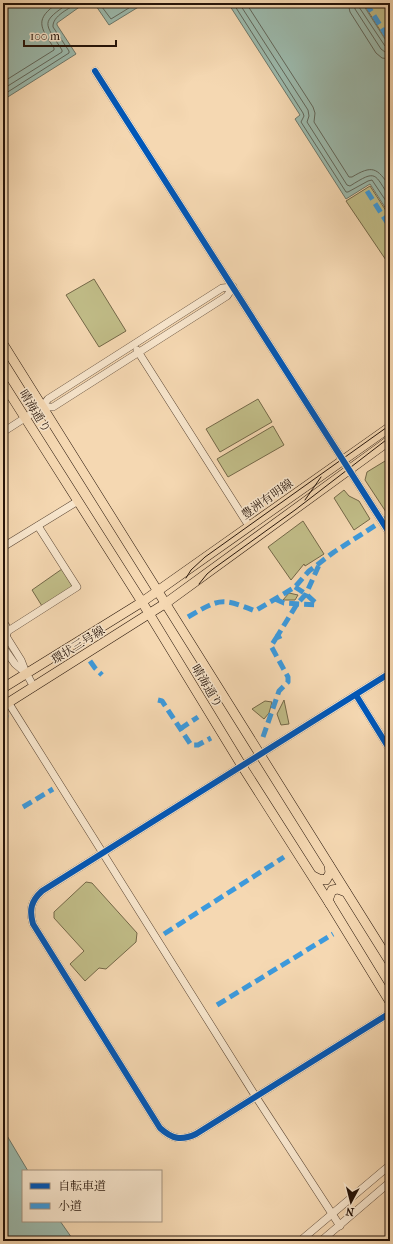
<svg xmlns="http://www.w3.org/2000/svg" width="393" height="1244" font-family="'IM FELL French Canon','Noto Serif JP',serif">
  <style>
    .green { fill: #c1bd88; stroke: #746848 }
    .water { fill: #9cbaad; stroke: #6d786b }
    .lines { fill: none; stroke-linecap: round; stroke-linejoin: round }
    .shore { stroke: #61675b; stroke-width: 1 }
    .minor-casing { stroke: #5a4533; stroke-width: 8 }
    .major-casing { stroke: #261409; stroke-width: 10 }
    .minor { stroke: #f8e6cd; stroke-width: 7 }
    .major { stroke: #f5d8b2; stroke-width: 9 }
    .tram { stroke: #261409; stroke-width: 1 }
    .quiet { stroke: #3c9add; stroke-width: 5; stroke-dasharray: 10 5; stroke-linecap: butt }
    .cycleway-casing { stroke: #f8e6cd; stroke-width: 8 }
    .cycleway { stroke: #0057b8; stroke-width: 6 }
    .labels { text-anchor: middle; stroke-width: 3; stroke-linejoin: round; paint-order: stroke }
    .street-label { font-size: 12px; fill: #261409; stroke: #f8e6cd }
  </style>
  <rect width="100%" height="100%" fill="#f5d8b2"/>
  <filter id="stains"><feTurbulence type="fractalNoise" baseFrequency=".005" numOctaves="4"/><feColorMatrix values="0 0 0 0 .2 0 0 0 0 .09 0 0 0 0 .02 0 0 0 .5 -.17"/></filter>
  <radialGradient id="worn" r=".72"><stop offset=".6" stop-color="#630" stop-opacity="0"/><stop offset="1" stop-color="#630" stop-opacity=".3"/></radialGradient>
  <!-- green -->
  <g class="green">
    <polygon points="363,3 385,3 390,11 390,46"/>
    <polygon points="370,186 390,217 390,266 346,201"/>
    <polygon points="94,279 126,331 99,347 66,295"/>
    <polygon points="258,399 272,422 220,452 206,429"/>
    <polygon points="273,426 284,445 228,477 217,459"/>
    <polygon points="390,458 390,518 365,480 367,472"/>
    <polygon points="344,490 349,496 359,501 370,519 354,530 334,498"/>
    <polygon points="303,521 324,554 305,566 304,564 291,580 268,547"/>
    <polygon points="62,569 72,584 72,587 42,606 32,590"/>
    <polygon points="289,593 298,595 295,600 283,600"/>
    <polygon points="284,700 289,724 281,725 277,714"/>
    <polygon points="265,701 272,702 269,713 264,719 252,709"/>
    <polygon points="86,882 92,883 137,933 136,942 106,969 99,968 85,981 70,964 84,951 54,918 54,912"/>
  </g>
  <!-- water -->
  <g class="water">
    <polygon points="3,3 85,3 57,23 57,25 76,54 3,100"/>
    <polygon points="94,3 145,3 109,25"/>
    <polygon points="228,3 362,3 390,47 390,215 370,184 346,199 295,119 300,115"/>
    <polygon points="3,1129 28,1171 23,1171 23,1221 60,1221 74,1241 3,1241"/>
  </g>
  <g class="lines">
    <!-- shore -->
    <g class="shore">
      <polyline points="99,3 111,19 137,3"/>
      <polyline points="233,3 303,113 304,116 301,122 346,192 348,192 368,181 372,180 390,207"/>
      <path d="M239,3l69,107 1,6 -2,6 40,63 3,1c27,-17 24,-13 40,12"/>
      <path d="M246,3l67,104 2,6 -1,9 35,55h3c20,-12 25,-10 38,10"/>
      <polyline points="348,3 350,12 376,53 382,58 390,59"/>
      <polyline points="354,3 355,9 381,49 385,52 390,53"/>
      <polyline points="359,3 359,7 385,46 390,48"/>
      <path d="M3,82l51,-32v-2c-14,-21 -20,-29 4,-45"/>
      <path d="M3,89l59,-37v-2c-18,-28 -22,-27 7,-47"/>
      <path d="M3,95l66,-42v-2l-16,-24c-1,-11 17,-19 25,-24"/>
    </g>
    <!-- minor casing -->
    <g class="minor-casing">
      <g id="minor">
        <polyline points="95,71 390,534"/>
        <polyline points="137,350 249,526"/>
        <polyline points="42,407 53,407 227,296 233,287"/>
        <polyline points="3,432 42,407 48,399 222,288 233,287"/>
        <polyline points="3,547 78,501"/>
        <polyline points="3,622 6,626 6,636 21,660 26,673 34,687"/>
        <polyline points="3,638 6,636 8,631 77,587 38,526"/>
        <polyline points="3,647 15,664 26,673"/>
        <path d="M390,673l-348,218c-11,10 -13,19 -9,33l127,204c12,11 21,13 36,6l194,-121"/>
        <polyline points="356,695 390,750"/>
        <polyline points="8,702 256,1097 340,1226"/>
        <polyline points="300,1241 390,1165"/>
        <polyline points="321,1241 390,1182"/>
      </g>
    </g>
    <!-- major casing -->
    <g class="major-casing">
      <g id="major">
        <path d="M3,344c129,206 258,412 387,618"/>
        <polyline points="3,383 142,602 242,766 330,904 390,1002"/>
        <polyline points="3,688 142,602 390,427"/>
        <polyline points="3,706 166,603 390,440"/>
        <polyline points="313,876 319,879 326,880 330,873 329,865"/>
        <polyline points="330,904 328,900 332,890 338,889 346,892"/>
      </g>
    </g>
    <!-- minor -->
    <use href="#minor" class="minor"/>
    <!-- major -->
    <use href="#major" class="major"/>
    <!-- tram -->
    <g class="tram">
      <polyline points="305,500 321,477"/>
      <polyline points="186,578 191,570 205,557 390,425"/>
      <polyline points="199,584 207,574 213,569 295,510 390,437"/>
    </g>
    <!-- quiet -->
    <g class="quiet">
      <polyline points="366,3 390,41"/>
      <polyline points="367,191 390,227"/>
      <polyline points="295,587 306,594 318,605"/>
      <polyline points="275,599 284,603 318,605"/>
      <path d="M188,617c31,-18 33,-20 67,-6l40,-24 14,-16 25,-19 56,-36"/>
      <polyline points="280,639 278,635 297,604 306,594 319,565"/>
      <polyline points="90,661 95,668 102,675"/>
      <polyline points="158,700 162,701 191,745 198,745 211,738"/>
      <polyline points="180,729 198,717"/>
      <polyline points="3,735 6,715"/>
      <polyline points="263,737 279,691 288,682 288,677 271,646 278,635"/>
      <polyline points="23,807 53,789"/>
      <polyline points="164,934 284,857"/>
      <polyline points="217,1005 333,934"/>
    </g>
    <!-- cycleway casing -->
    <g class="cycleway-casing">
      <g id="cycleway">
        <polyline points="95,71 390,534"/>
        <path d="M390,673l-348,218c-11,10 -13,19 -9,33l127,204c12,11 21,13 36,6l194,-121"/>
        <polyline points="356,695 390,750"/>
      </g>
    </g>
    <!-- cycleway -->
    <use href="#cycleway" class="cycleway"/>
  </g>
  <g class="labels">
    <!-- street labels -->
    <g class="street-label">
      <text transform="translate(35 411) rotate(58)" y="4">晴海通り</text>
      <text transform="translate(267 499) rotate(-35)" y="4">豊洲有明線</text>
      <text transform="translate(78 645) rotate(-32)" y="4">環状三号線</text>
      <text transform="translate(207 686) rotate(59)" y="4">晴海通り</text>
    </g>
  </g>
  <!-- margin -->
  <rect width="393" height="1244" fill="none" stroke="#f5d8b2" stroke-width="16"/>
  <rect x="4" y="4" width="385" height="1236" fill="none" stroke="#261409" stroke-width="2"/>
  <rect x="8" y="8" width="377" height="1228" fill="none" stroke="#261409"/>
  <!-- legend -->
  <rect x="22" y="1170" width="140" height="52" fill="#f8e6cd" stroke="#a4927f"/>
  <rect x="30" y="1183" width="20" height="6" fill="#0057b8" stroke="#a4927f"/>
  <text x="58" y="1190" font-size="12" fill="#261409">自転車道</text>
  <rect x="30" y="1203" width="20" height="6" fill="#3c9add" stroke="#a4927f"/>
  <text x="58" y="1210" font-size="12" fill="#261409">小道</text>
  <!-- north arrow -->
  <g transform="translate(351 1202) rotate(187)" stroke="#f8e6cd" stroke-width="3" paint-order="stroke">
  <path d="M0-3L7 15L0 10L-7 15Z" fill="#261409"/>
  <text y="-6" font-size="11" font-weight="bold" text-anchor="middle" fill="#261409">N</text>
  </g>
  <!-- scale -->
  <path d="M24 40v6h92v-6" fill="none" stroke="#261409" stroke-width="2"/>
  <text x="30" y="40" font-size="12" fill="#261409" stroke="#f8e6cd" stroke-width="3" paint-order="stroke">100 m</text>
  <rect width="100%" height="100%" filter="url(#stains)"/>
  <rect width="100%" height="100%" fill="url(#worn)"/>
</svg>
